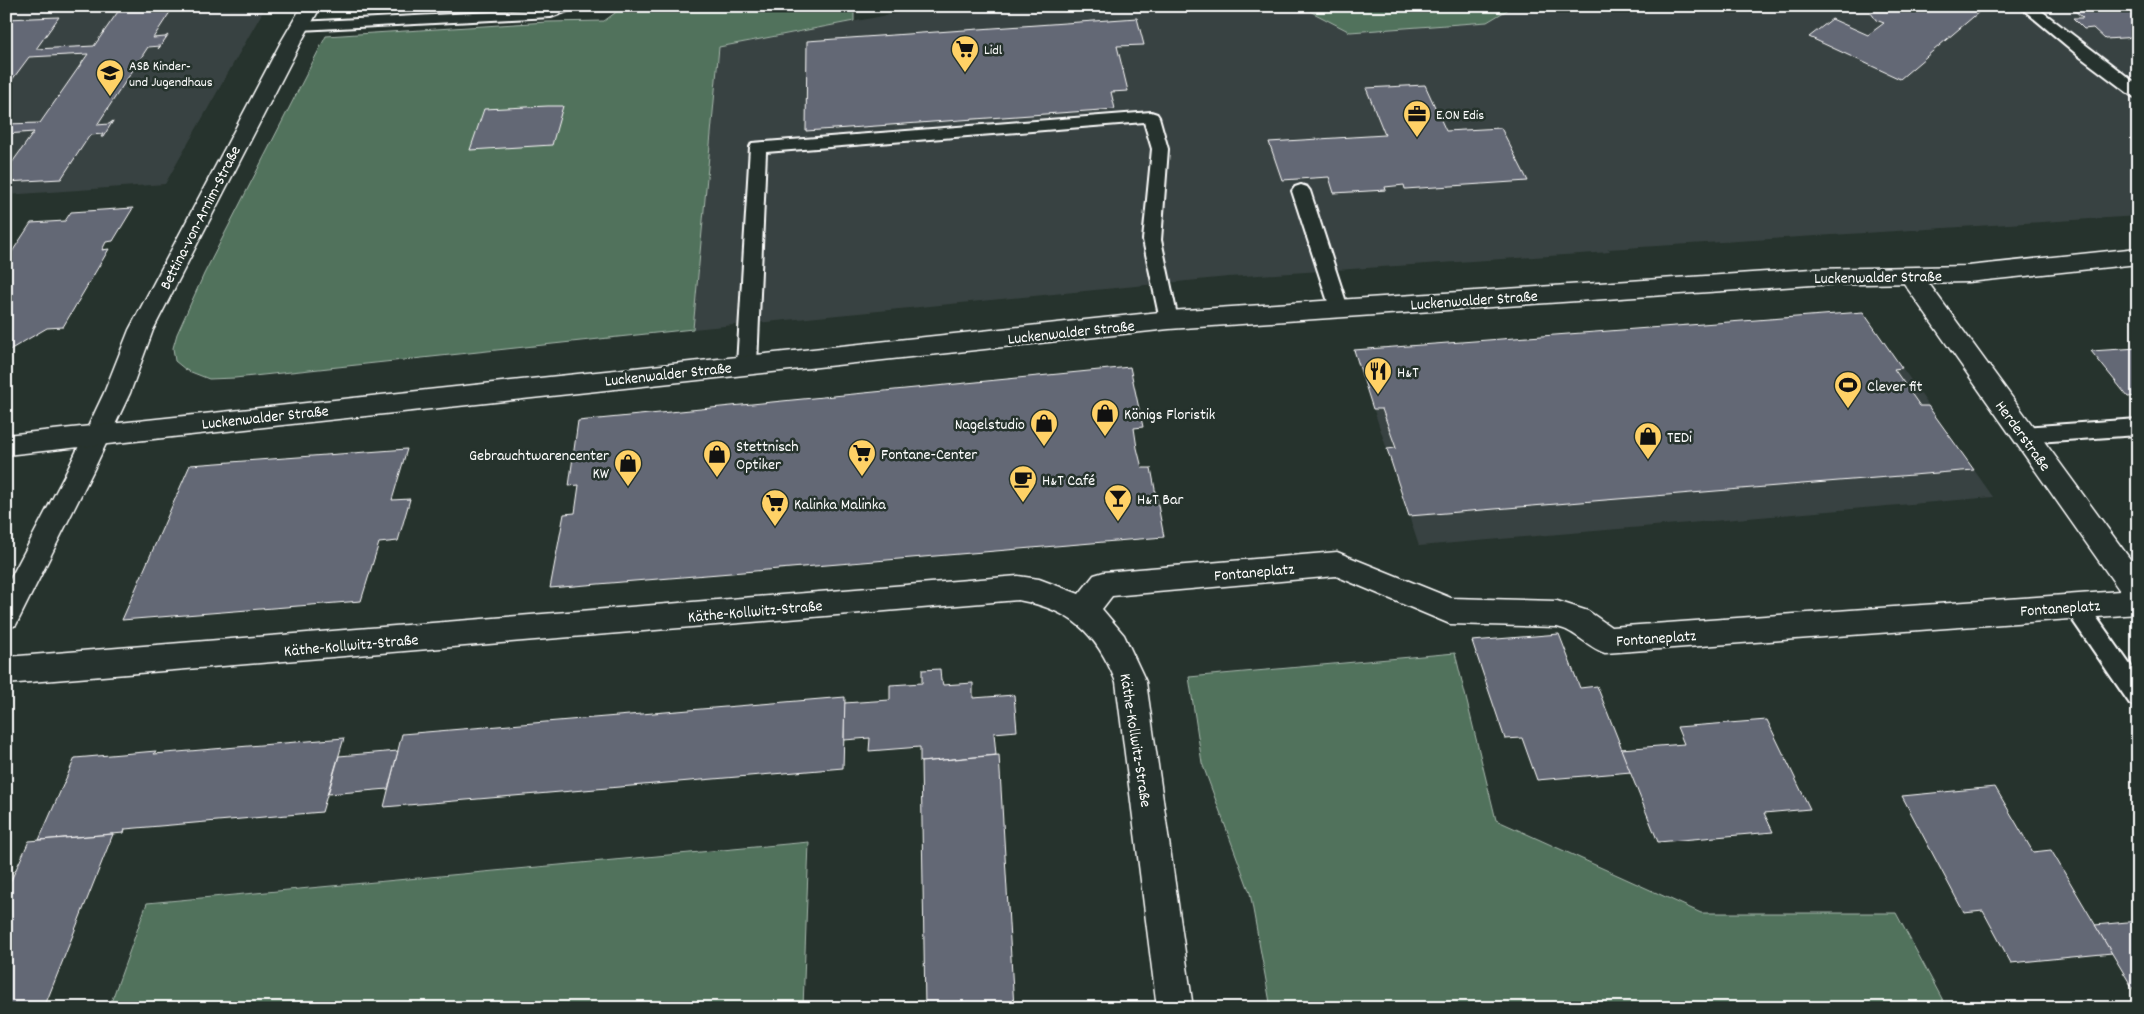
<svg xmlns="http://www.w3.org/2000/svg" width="2144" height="1014" font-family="Dekko,sans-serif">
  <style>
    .built { fill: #394342 }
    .green { fill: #51725c; stroke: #a8b8ae }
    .building { fill: #646774; stroke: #fff }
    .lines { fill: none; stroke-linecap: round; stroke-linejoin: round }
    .lane-casing { stroke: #fff; stroke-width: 4 }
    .street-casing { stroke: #fff; stroke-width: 3 }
    .secondary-casing { stroke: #fff; stroke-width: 3 }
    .lane { fill: #26332d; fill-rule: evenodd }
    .street { fill: #26332d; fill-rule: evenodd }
    .secondary { fill: #26332d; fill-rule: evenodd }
    .labels { text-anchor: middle; stroke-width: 5; stroke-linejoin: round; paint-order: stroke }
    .far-poi-label { font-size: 14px; fill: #fff; stroke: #26332d; text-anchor: start }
    .street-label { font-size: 16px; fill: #fff; stroke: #26332d }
    .poi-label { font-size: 16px; fill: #fff; stroke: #26332d; text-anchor: start }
  </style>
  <rect width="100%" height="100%" fill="#26332d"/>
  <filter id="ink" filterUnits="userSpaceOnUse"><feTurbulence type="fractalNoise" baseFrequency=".02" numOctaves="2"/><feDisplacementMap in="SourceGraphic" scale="10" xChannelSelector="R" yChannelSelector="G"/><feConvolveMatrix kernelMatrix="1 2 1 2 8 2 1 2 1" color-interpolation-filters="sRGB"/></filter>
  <g filter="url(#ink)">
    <!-- built -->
    <g class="built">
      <polygon points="93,6 266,6 165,184 6,195 6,10"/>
      <polygon points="936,6 1300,6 1350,32 1487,22 1514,6 2138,6 2138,216 1608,249 1610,252 1228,277 693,329 719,47"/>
      <polygon points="1863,312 1993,497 1419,546 1354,350"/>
    </g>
    <!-- green -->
    <g class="green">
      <polygon points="621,6 854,6 854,21 719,47 693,329 235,378 209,379 186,370 175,361 173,348 177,334 204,274 326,36 547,22 604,21 615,13"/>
      <polygon points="1300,6 1514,6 1487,22 1350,32"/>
      <polygon points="1455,653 1496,820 1701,913 1896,913 1947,1008 1271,1008 1250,893 1202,763 1189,677"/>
      <polygon points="809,842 803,1008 109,1008 147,903"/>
    </g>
    <!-- building -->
    <g class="building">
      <polygon points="122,6 174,6 153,38 165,37 168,35 159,48 158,49 160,46 148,47 97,125 109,124 113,121 103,137 101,137 103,134 90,135 61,179 6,182 6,171 34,132 6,134 6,124 40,123 88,54 29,57 6,88 6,19 59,17 36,49 94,46"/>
      <polygon points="1880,6 1986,6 1900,79 1809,37 1832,19 1868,35 1884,23 1876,20 1871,13"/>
      <polygon points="2138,7 2138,37 2105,39 2093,28 2084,29 2073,18 2083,18 2074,10"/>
      <polygon points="1137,18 1144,45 1117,46 1128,91 1111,92 1115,109 806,131 807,41"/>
      <polygon points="1425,85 1446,131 1501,128 1528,181 1405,189 1404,185 1385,187 1386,190 1334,193 1329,177 1282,180 1269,142 1385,135 1366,88"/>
      <polygon points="548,106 563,106 552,145 470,150 484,109"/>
      <polygon points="133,208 113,241 106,242 102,250 109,249 63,327 47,328 6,352 6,261 31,223 65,221 71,212"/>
      <polygon points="1863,312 1902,368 1894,369 1920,406 1928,406 1974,470 1409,516 1387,449 1396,448 1382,409 1373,409 1354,350"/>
      <polygon points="2138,348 2138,396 2128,397 2091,351"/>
      <polygon points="1130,367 1143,427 1134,428 1137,448 1142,468 1151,468 1164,537 550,588 564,514 575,513 579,485 569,486 578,421"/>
      <polygon points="407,449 392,500 410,499 398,541 379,543 361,601 122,620 190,465"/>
      <polygon points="1559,634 1580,688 1597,686 1631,772 1537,780 1522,738 1505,739 1472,641"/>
      <polygon points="940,669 941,681 942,681 943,685 973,683 973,698 1014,695 1017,731 994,733 996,755 920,762 920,747 869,751 870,738 844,740 844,703 890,700 890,685 922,683 922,670"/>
      <polygon points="845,697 843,768 384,807 402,734"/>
      <polygon points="1767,720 1810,809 1764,813 1773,832 1658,842 1621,749 1684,744 1677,727"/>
      <polygon points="344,738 322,812 125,829 124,833 39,840 75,758 156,751 154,754"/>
      <polygon points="398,751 388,789 328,794 339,756"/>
      <polygon points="999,755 1014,1008 925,1008 921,762"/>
      <polygon points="1995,787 2033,852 2051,850 2112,953 2011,963 1983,911 1964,913 1902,796"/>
      <polygon points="113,834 44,1008 6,1008 6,891 29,841"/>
      <polygon points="2138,921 2138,997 2095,925"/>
    </g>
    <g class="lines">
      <!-- lane casing -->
      <g class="lane-casing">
        <g id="lane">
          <polygon points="555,6 575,6 573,9 551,17 300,30 295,29 293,26 295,23 300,22 549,9"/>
          <polygon points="2019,6 2035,6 2138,85 2138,98 2132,96 2079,56"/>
          <polygon points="1151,112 1157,114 1159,117 1168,149 1161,240 1178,320 1176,325 1169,327 1162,325 1160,320 1143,240 1152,149 1144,122 766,152 757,365 754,370 747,372 740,370 737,365 750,147 752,143"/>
          <polygon points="1301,185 1307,187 1310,191 1348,308 1346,313 1339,315 1332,313 1330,308 1292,191 1295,187"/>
          <polygon points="2138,419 2138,435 2024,443 2017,441 2014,435 2017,429 2024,427"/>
          <polygon points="2075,595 2083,598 2138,676 2138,707 2130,704 2067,612 2064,605 2067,598"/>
        </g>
      </g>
      <!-- street casing -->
      <g class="street-casing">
        <g id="street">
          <polygon points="302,6 321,6 301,42 153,330 130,393 94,469 16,625 6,629 6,587 68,469 104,393 129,330 281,42"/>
          <path d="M1911,268l8,2 219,300v44l-533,39c-18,-6 -29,-22 -48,-26l-107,-3 -114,-48 -224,20 -10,13 22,26 22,47 47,326h-36l-41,-326c-20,-50 -45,-72 -98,-82l-1012,84v-27l1012,-81 21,3 40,15 15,-19 10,-3 233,-20 114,46 106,3 31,10 23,16 509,-36 -217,-309 -4,-6 4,-6z"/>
        </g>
      </g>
      <!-- secondary casing -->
      <g class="secondary-casing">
        <polygon id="secondary" points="2138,248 2138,264 1968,282 1812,285 1169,329 6,455 6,435 1169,311 1812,269 1968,266"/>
      </g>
      <!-- lane -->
      <use href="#lane" class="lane"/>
      <!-- street -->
      <use href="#street" class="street"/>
      <!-- secondary -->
      <use href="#secondary" class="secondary"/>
    </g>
  </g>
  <!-- icons -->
  <defs>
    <g id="supermarket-pin" transform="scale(1.4375)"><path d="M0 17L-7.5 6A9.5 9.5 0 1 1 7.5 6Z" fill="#ffd166" stroke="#26332d"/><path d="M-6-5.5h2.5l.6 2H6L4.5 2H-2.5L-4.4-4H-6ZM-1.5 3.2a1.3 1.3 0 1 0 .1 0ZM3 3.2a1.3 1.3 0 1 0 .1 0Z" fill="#111"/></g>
    <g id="school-pin" transform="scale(1.4375)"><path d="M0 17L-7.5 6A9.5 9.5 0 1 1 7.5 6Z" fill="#ffd166" stroke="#26332d"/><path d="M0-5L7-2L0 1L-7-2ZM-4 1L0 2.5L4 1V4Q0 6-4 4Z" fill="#111"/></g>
    <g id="office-pin" transform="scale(1.4375)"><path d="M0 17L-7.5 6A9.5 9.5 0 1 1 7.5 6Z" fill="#ffd166" stroke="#26332d"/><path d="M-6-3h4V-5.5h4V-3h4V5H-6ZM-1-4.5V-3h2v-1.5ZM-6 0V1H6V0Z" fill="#111"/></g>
    <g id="restaurant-pin" transform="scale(1.4375)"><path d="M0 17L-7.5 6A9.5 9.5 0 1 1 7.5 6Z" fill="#ffd166" stroke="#26332d"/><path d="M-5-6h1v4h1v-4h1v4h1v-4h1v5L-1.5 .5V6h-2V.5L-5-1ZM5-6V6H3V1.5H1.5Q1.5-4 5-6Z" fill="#111"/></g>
    <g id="stadium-pin" transform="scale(1.4375)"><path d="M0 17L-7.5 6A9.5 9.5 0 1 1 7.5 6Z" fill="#ffd166" stroke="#26332d"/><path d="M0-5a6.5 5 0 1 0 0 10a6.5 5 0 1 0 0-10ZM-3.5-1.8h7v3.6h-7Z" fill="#111"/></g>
    <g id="shop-pin" transform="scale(1.4375)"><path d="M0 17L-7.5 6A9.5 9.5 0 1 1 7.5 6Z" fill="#ffd166" stroke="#26332d"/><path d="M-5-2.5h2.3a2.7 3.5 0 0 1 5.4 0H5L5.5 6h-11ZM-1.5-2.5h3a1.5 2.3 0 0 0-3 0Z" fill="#111"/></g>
    <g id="cafe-pin" transform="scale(1.4375)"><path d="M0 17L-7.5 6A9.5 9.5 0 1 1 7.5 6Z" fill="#ffd166" stroke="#26332d"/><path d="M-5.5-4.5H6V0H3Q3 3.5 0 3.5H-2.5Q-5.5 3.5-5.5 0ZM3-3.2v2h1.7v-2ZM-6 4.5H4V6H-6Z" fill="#111"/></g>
    <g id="bar-pin" transform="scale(1.4375)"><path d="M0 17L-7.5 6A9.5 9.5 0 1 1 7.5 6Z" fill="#ffd166" stroke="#26332d"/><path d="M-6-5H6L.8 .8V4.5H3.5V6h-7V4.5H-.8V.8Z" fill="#111"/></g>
  </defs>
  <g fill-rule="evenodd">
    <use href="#supermarket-pin" x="965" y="49"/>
    <use href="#school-pin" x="110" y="73"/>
    <use href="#office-pin" x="1417" y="114"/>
    <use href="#restaurant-pin" x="1378" y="371"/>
    <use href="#stadium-pin" x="1848" y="385"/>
    <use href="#shop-pin" x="1105" y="413"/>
    <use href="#shop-pin" x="1044" y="423"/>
    <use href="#shop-pin" x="1648" y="436"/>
    <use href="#supermarket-pin" x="862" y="453"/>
    <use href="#shop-pin" x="717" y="454"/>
    <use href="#shop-pin" x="628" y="463"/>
    <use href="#cafe-pin" x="1023" y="479"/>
    <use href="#bar-pin" x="1118" y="498"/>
    <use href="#supermarket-pin" x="775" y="503"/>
  </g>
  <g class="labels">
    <!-- far-poi labels -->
    <g class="far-poi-label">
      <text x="984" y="54">Lidl</text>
      <text x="129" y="70">ASB Kinder-<tspan x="129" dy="16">und Jugendhaus</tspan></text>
      <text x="1436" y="119">E.ON Edis</text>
    </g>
    <!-- street labels -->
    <g class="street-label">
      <text transform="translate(199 217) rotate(-63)" y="6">Bettina-von-Arnim-Straße</text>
      <text transform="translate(1878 276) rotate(-1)" y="6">Luckenwalder Straße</text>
      <text transform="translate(1474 299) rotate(-4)" y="6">Luckenwalder Straße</text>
      <text transform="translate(1071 331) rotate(-6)" y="6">Luckenwalder Straße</text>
      <text transform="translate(668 373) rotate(-6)" y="6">Luckenwalder Straße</text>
      <text transform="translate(265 416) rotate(-6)" y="6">Luckenwalder Straße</text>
      <text transform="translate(2024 435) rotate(54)" y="6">Herderstraße</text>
      <text transform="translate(1254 571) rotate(-5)" y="6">Fontaneplatz</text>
      <text transform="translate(2060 607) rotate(-4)" y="6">Fontaneplatz</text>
      <text transform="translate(755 610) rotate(-5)" y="6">Käthe-Kollwitz-Straße</text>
      <text transform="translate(1656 637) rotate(-4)" y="6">Fontaneplatz</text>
      <text transform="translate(351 644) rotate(-5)" y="6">Käthe-Kollwitz-Straße</text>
      <text transform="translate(1137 740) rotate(81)" y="6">Käthe-Kollwitz-Straße</text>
    </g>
    <!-- poi labels -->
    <g class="poi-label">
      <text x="1397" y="377">H&amp;T</text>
      <text x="1867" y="391">Clever fit</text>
      <text x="1124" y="419">Königs Floristik</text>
      <text x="1025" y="429" text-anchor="end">Nagelstudio</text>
      <text x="1667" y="442">TEDi</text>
      <text x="736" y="451">Stettnisch<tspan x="736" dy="18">Optiker</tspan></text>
      <text x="881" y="459">Fontane-Center</text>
      <text x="609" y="460" text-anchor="end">Gebrauchtwarencenter<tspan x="609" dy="18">KW</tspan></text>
      <text x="1042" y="485">H&amp;T Café</text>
      <text x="1137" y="504">H&amp;T Bar</text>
      <text x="794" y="509">Kalinka Malinka</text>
    </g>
  </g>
  <!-- margin -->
  <rect width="2144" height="1014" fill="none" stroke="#26332d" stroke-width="25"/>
  <rect x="12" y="12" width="2119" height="989" fill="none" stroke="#fff" stroke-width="2" filter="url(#ink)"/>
</svg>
